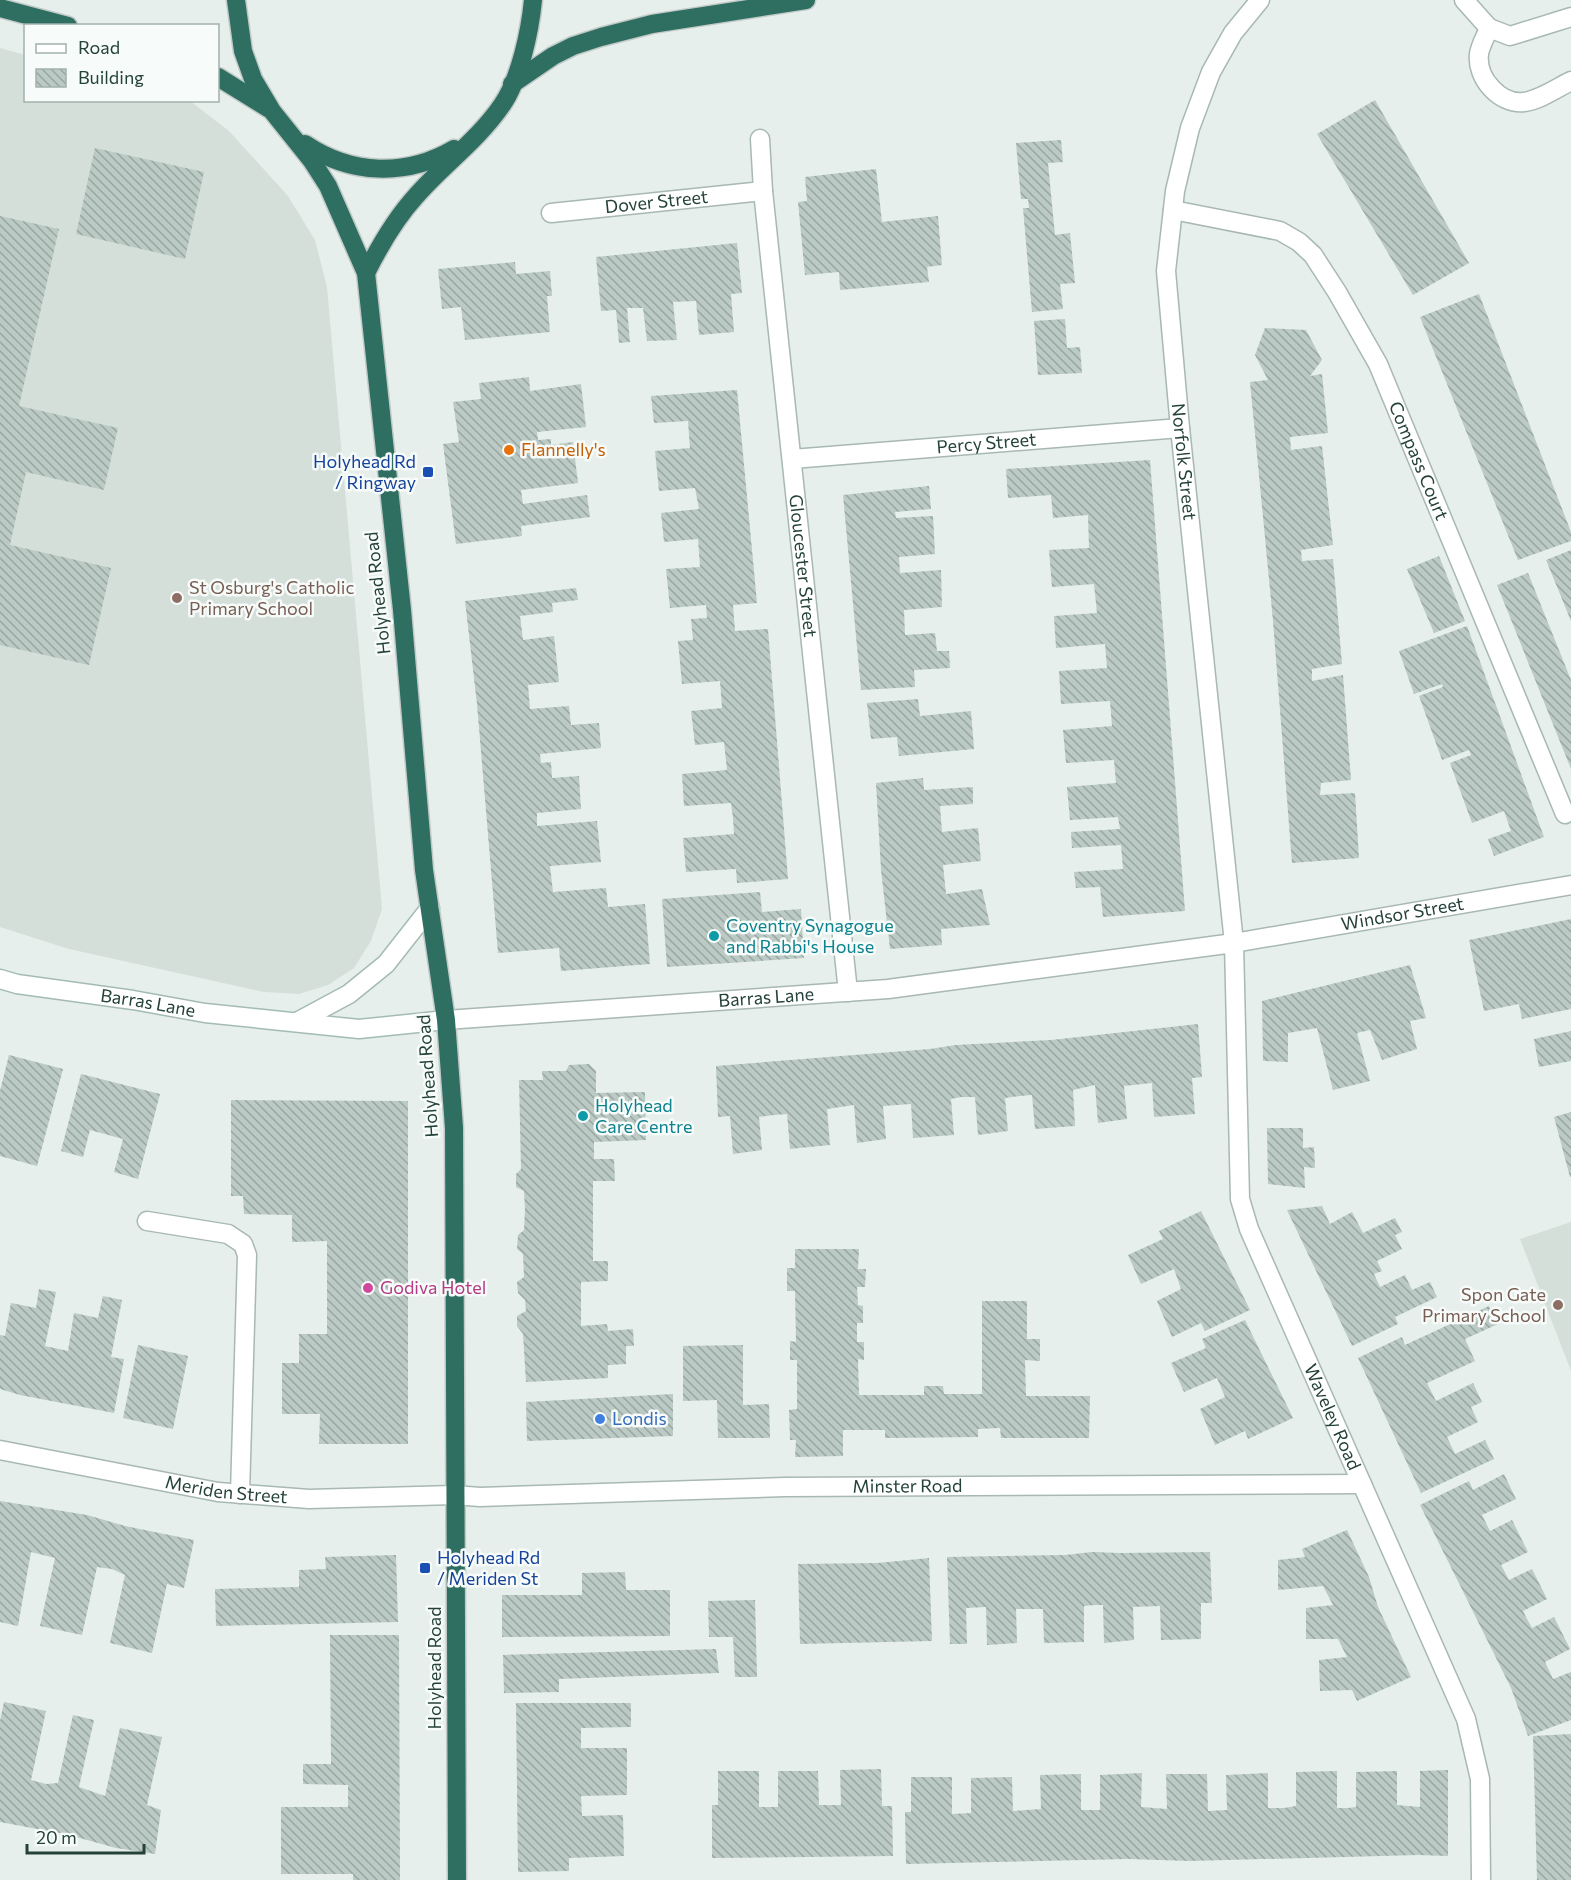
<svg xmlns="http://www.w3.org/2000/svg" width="1571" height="1880" font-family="Commissioner,sans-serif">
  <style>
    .built { fill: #d4dfda }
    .building { fill: url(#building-back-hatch) }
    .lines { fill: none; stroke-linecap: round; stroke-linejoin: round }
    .lane-casing { stroke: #a8b8b2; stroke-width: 21 }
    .street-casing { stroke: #a8b8b2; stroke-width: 21 }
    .secondary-casing { stroke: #a4bbb3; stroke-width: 21 }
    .highway-casing { stroke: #c2cac8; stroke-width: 21 }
    .lane { stroke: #fff; stroke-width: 18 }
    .street { stroke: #fff; stroke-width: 18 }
    .secondary { stroke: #fff; stroke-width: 18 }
    .highway { stroke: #2f6f62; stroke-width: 18 }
    .food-dot { fill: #e8710a; stroke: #f7fbf9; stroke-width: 2 }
    .transit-dot { fill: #1a4fb4; stroke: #f7fbf9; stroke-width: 2 }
    .education-dot { fill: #8d6e63; stroke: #f7fbf9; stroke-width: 2 }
    .culture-dot { fill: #0f9aa8; stroke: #f7fbf9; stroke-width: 2 }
    .hotel-dot { fill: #d1479c; stroke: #f7fbf9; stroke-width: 2 }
    .shop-dot { fill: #3f7fe0; stroke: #f7fbf9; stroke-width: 2 }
    .labels { text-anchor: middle; stroke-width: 5; stroke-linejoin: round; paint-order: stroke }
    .street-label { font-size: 18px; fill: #24423a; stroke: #f7fbf9 }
    .food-label { font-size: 18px; fill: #c56008; stroke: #f7fbf9; text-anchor: start }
    .transit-label { font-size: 18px; fill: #164399; stroke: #f7fbf9; text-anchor: end }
    .education-label { font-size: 18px; fill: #785e54; stroke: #f7fbf9; text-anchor: start }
    .culture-label { font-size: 18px; fill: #0d838f; stroke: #f7fbf9; text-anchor: start }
    .hotel-label { font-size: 18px; fill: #b23c85; stroke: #f7fbf9; text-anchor: start }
    .shop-label { font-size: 18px; fill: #366cbe; stroke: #f7fbf9; text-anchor: start }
  </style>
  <defs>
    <pattern id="building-back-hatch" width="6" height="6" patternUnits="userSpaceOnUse" patternTransform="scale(1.5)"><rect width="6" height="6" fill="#bbcac4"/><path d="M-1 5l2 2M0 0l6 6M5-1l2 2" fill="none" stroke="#98a6a0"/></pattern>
  </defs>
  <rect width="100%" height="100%" fill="#e6efeb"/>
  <!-- built -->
  <g class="built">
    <polygon points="0,48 25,55 26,100 190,101 229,131 288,196 315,240 327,287 382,909 371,941 354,968 328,985 299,994 264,992 69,949 0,927"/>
    <polygon points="1571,1222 1571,1371 1520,1239"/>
  </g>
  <!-- building -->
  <g class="building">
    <polygon points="1375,100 1469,263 1413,295 1317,134"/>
    <polygon points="1061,140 1063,162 1048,163 1055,235 1070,233 1075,283 1060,284 1063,309 1032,312 1023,208 1029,208 1028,199 1021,199 1016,143"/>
    <polygon points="95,148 204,172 185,259 76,234"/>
    <polygon points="876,169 882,222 938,216 942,265 927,267 929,282 840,290 839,272 805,275 798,202 807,201 805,177"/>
    <polygon points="0,216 59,229 19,406 118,428 104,490 26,472 10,545 111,568 89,665 0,645"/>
    <polygon points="737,243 742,293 731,294 734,332 699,335 696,301 673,302 677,340 647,341 643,308 627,308 630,342 619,343 616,310 601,311 596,257"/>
    <polygon points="515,262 516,274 550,271 552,296 547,296 550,332 465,340 461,307 442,309 438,269"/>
    <polygon points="1479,294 1571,532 1571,541 1518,560 1420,317"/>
    <polygon points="1065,319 1067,348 1080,347 1082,373 1038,375 1034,321"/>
    <polygon points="1265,328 1306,330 1322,360 1310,376 1322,374 1328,433 1290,437 1291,450 1322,446 1333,545 1301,550 1302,561 1333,559 1342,664 1312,669 1312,681 1343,675 1351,780 1321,783 1320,795 1355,793 1359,858 1292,863 1273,621 1250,382 1268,380 1255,355"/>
    <polygon points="529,377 530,391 581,384 586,427 537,432 538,440 551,439 551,445 573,442 578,483 521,490 523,504 587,495 590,517 521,526 522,536 456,544 443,444 459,442 453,402 481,399 479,383"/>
    <polygon points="737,390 757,603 733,605 735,631 768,629 788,879 737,883 736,869 686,872 683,838 734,834 733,818 731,803 684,806 682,774 727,770 724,742 695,745 691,711 722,708 721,694 720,681 682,684 678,641 693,640 691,619 707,618 706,605 670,608 666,569 700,567 698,539 664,542 661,513 699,509 695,488 659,491 655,451 690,448 689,435 688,421 654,423 651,396"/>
    <polygon points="1150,460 1185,911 1103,917 1100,887 1076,888 1074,872 1123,869 1121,845 1072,848 1071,832 1120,829 1118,817 1070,820 1067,787 1116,783 1114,760 1066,763 1063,730 1112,726 1110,701 1061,704 1059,671 1107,668 1105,644 1056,648 1054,616 1097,613 1094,584 1052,587 1049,550 1089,548 1088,515 1053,518 1051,495 1008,498 1006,469"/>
    <polygon points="929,486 931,509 895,512 896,518 933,516 935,554 899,557 900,573 941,570 942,607 904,610 905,635 935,633 937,651 949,651 950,668 914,670 915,687 861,690 843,495"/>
    <polygon points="1571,550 1571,621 1546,560"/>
    <polygon points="1439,556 1465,621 1434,633 1407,569"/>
    <polygon points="1528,573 1571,680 1571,769 1497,585"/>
    <polygon points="576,588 578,600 552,603 553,612 520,616 523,640 554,636 559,682 528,685 530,709 569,706 571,725 599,723 601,748 540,754 541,763 551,762 552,778 579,776 581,809 537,813 537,826 597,821 601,862 550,866 553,892 606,888 608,907 645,904 650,964 561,971 559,948 498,953 477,704 465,601"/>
    <polygon points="1467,626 1544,837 1494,856 1488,839 1511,831 1504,811 1472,823 1450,763 1471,755 1469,750 1442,760 1419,696 1443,687 1442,684 1414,694 1399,651"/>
    <polygon points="918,699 920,716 971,711 974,749 899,756 897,737 871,739 867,703"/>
    <polygon points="923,778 924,790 973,787 973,804 940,806 942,832 978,828 981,861 943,865 946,894 982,889 990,925 941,929 942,945 890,949 881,870 876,783"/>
    <polygon points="760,892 762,912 801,909 804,958 667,967 662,899"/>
    <polygon points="1571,919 1571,1009 1522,1019 1519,1004 1484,1011 1469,940"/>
    <polygon points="1410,965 1426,1018 1410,1021 1417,1049 1382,1060 1370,1030 1357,1033 1370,1081 1333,1090 1317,1028 1288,1033 1288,1062 1263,1061 1262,1001"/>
    <polygon points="1198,1024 1202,1077 1192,1078 1195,1114 1154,1117 1152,1083 1124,1086 1127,1119 1098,1123 1095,1085 1073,1090 1075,1126 1035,1129 1032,1095 1020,1096 1005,1098 1008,1131 978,1135 975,1097 961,1097 951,1099 954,1135 913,1138 911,1104 883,1106 886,1139 857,1143 854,1105 827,1109 830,1145 790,1149 787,1114 774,1115 759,1117 762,1150 733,1154 730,1116 718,1117 716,1066 930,1049 956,1045 1051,1040"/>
    <polygon points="1571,1031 1571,1061 1539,1067 1534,1039"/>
    <polygon points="9,1055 63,1069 37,1166 0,1156 0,1091"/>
    <polygon points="589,1064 596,1071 596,1093 645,1092 646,1140 594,1142 594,1159 614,1159 615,1181 593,1181 593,1261 608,1261 608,1281 581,1282 581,1326 607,1324 608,1331 633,1329 634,1346 626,1346 626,1364 608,1365 608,1378 526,1382 523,1334 517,1326 517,1316 526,1311 525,1300 518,1293 517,1282 524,1277 523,1254 517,1249 518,1235 524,1230 525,1210 524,1191 516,1187 516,1174 521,1169 519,1080 543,1080 542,1071 566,1071 569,1065"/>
    <polygon points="81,1074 160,1094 138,1179 114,1172 123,1139 90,1130 83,1157 61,1151"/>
    <polygon points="231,1100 408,1101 408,1444 319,1444 320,1414 282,1414 282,1363 299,1363 299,1334 327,1334 327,1241 292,1242 292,1215 244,1214 243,1196 231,1196"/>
    <polygon points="1571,1112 1571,1177 1570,1177 1554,1117"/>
    <polygon points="1267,1128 1303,1128 1303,1148 1314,1147 1315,1168 1304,1167 1305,1188 1268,1184"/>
    <polygon points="1322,1206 1330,1224 1352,1212 1363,1233 1395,1218 1402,1232 1395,1235 1402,1249 1377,1261 1382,1271 1374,1274 1380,1287 1405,1275 1412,1290 1430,1282 1437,1297 1395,1317 1398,1324 1352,1346 1287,1210"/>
    <polygon points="1201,1211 1250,1310 1205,1331 1201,1323 1172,1337 1157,1301 1181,1289 1174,1269 1141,1284 1128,1255 1163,1239 1159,1231"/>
    <polygon points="795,1249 859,1249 858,1269 866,1269 865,1287 857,1287 858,1305 863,1306 863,1323 857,1323 857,1342 864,1342 864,1360 858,1359 859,1395 924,1395 924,1386 943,1386 944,1394 982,1394 982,1301 1027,1301 1027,1339 1040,1339 1040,1361 1025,1360 1026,1396 1090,1396 1089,1438 1001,1438 1000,1428 978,1429 978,1437 885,1438 885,1430 843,1430 843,1456 795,1457 796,1440 790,1440 789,1410 797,1409 797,1360 790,1360 790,1341 796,1342 795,1291 787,1291 787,1268 795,1268"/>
    <polygon points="39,1289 56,1292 45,1346 68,1351 74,1313 98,1318 103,1296 122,1300 111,1357 124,1359 114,1413 20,1395 0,1389 0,1335 5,1336 11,1303 36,1308"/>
    <polygon points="1489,1306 1498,1324 1465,1339 1475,1361 1427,1383 1436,1401 1473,1383 1482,1402 1471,1407 1478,1422 1447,1437 1455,1454 1485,1440 1494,1459 1421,1493 1358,1358 1402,1337 1405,1345"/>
    <polygon points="1245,1320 1293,1418 1248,1439 1245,1431 1215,1445 1200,1409 1225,1397 1217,1378 1184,1392 1171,1363 1206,1348 1202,1339"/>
    <polygon points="138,1345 188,1356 173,1429 123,1418"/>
    <polygon points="743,1345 743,1405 769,1404 770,1438 718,1438 717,1400 683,1401 683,1346"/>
    <polygon points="673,1394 673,1436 527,1441 526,1402"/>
    <polygon points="1504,1474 1516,1499 1482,1515 1490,1531 1512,1520 1528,1552 1501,1565 1509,1580 1532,1569 1547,1599 1523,1611 1527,1619 1532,1628 1554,1617 1570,1649 1545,1662 1553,1679 1571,1672 1571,1720 1528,1736 1511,1688 1420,1505 1469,1481 1473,1490"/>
    <polygon points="0,1501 87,1515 125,1526 194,1540 184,1588 167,1584 152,1653 110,1643 125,1575 112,1569 97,1567 82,1635 40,1626 55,1558 31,1552 18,1626 0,1622"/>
    <polygon points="1347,1530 1369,1577 1378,1607 1411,1677 1357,1701 1352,1690 1320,1691 1319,1660 1347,1657 1338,1639 1306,1639 1306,1608 1333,1605 1323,1586 1278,1590 1278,1560 1305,1557 1302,1549"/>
    <polygon points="1092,1552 1120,1553 1210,1552 1212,1603 1201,1603 1201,1639 1161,1640 1160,1606 1133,1607 1134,1640 1104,1643 1103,1605 1094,1605 1084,1606 1084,1642 1044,1643 1043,1609 1016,1609 1017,1643 987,1645 986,1607 966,1608 967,1644 950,1644 947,1557 1065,1555"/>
    <polygon points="396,1555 398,1622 216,1626 215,1589 299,1587 299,1570 326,1569 325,1557"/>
    <polygon points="929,1558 932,1641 800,1644 798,1564 878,1563"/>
    <polygon points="625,1572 626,1590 670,1590 670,1636 502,1637 502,1595 582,1595 582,1573"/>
    <polygon points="755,1600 757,1677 735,1677 733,1637 709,1637 708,1601"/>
    <polygon points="330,1635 399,1635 400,1880 353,1880 353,1874 281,1874 281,1807 348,1807 348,1785 303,1784 303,1764 331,1764"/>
    <polygon points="716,1649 719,1673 559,1679 559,1692 504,1693 503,1655"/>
    <polygon points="4,1702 46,1711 31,1780 46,1784 58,1783 73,1715 94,1720 79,1787 105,1796 120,1728 162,1737 147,1805 161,1810 155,1854 116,1848 69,1835 0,1822 0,1721"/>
    <polygon points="516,1703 631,1703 631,1727 581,1728 581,1748 627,1748 627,1795 581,1796 582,1816 623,1815 624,1856 569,1858 569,1871 518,1872"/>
    <polygon points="1571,1734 1571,1880 1537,1880 1533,1736"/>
    <polygon points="881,1769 882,1806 892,1806 893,1856 712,1858 712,1805 718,1805 718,1771 759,1771 759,1807 778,1807 778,1771 818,1771 819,1805 841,1805 840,1770"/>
    <polygon points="1448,1770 1448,1856 1418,1855 1190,1861 1128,1859 906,1864 905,1812 911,1812 911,1777 952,1777 952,1814 971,1813 971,1778 1012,1777 1013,1811 1041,1809 1040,1775 1081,1774 1081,1810 1100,1810 1100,1775 1142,1773 1141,1807 1167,1809 1166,1774 1207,1774 1208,1811 1227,1810 1226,1775 1268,1773 1268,1808 1284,1808 1296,1806 1296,1772 1337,1771 1337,1808 1348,1808 1356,1807 1356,1772 1397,1771 1397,1805 1420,1807 1420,1771"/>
  </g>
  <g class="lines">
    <!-- lane casing -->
    <g class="lane-casing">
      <g id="lane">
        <path d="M1489,28c-3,8 -9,18 -10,26 -3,24 21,51 45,48 16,-2 33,-14 47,-21"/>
        <polyline points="147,1221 228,1234 243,1244 247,1255 240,1494"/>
      </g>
    </g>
    <!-- street casing -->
    <g class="street-casing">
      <g id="street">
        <path id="s1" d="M1260,0l-27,33 -22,39 -21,56 -15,63 -9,80 14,157 54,515 6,256 9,30 217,490 14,60 1,101"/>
        <polyline points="1464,0 1489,28 1510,36 1571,17"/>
        <path id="s2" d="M760,139l3,52 85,801"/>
        <path id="s3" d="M1173,210l107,21 19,11 14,13 24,37 41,72 187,450"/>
        <path id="s4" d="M551,213l212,-22"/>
        <path id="s5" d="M792,459l388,-31"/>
        <path id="s6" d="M446,1020l442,-31 346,-46 337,-58"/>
        <path id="s7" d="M0,1450l218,42 91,7 145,-4 26,2 305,-10 577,-3"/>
      </g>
    </g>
    <!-- secondary casing -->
    <g class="secondary-casing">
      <g id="secondary">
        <path id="s8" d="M0,979l17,5 116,16 72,13 154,16 87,-9"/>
        <polyline points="297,1022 349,994 386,964 430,908"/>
      </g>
    </g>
    <!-- highway casing -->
    <g class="highway-casing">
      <g id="highway">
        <polyline points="236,0 243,51 253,79 272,111 312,161 328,186 366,273 402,610 424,870 446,1020 454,1128 457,1880"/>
        <polyline points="0,8 68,26"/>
        <polyline points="218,77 268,108"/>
        <polyline points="512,84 553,56 573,46 601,37 652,24 806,0"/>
        <path d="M305,144c46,31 101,33 149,5"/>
        <path d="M366,273c14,-28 29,-54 50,-77 27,-31 62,-56 86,-91 18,-26 28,-74 31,-105"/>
      </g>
    </g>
    <!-- lane -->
    <use href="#lane" class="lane"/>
    <!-- street -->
    <use href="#street" class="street"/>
    <!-- secondary -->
    <use href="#secondary" class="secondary"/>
    <!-- highway -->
    <use href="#highway" class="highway"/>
  </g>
  <!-- markers -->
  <circle class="food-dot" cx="509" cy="450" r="6"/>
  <g class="transit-dot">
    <rect x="422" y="466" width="12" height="12" rx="3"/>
    <rect x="419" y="1562" width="12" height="12" rx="3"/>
  </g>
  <g class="education-dot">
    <circle cx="177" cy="598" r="6"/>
    <circle cx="1558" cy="1305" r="6"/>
  </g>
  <g class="culture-dot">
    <circle cx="714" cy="936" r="6"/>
    <circle cx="583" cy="1116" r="6"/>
  </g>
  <circle class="hotel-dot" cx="368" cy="1288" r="6"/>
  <circle class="shop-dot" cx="600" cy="1419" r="6"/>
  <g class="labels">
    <!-- street labels -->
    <g class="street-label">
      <text dy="6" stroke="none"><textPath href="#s4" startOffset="106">Dover Street</textPath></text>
      <text dy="6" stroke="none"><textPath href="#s5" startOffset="195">Percy Street</textPath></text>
      <text dy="6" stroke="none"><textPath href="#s3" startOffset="382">Compass Court</textPath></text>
      <text dy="6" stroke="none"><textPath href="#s1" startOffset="484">Norfolk Street</textPath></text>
      <text dy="6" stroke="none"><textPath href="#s2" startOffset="429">Gloucester Street</textPath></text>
      <text transform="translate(378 593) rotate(-96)" y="6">Holyhead Road</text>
      <text dy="6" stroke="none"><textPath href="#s6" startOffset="963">Windsor Street</textPath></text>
      <text dy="6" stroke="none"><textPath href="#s6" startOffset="321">Barras Lane</textPath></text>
      <text dy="6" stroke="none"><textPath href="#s8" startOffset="150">Barras Lane</textPath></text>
      <text transform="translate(428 1076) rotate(-94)" y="6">Holyhead Road</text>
      <text dy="6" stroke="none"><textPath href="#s1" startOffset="1461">Waveley Road</textPath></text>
      <text dy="6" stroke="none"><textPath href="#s7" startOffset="912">Minster Road</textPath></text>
      <text dy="6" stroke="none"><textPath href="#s7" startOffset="230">Meriden Street</textPath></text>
      <text transform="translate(435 1668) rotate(-90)" y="6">Holyhead Road</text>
    </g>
    <!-- food labels -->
    <g class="food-label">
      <text x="521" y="456">Flannelly's</text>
    </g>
    <!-- transit labels -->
    <g class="transit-label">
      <text x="416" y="468">Holyhead Rd<tspan x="416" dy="21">/ Ringway</tspan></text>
      <text x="437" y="1564" text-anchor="start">Holyhead Rd<tspan x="437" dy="21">/ Meriden St</tspan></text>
    </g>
    <!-- education labels -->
    <g class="education-label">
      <text x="189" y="594">St Osburg's Catholic<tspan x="189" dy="21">Primary School</tspan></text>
      <text x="1546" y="1301" text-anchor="end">Spon Gate<tspan x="1546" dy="21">Primary School</tspan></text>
    </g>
    <!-- culture labels -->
    <g class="culture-label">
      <text x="726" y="932">Coventry Synagogue<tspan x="726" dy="21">and Rabbi's House</tspan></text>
      <text x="595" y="1112">Holyhead<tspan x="595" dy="21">Care Centre</tspan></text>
    </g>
    <!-- hotel labels -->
    <g class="hotel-label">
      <text x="380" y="1294">Godiva Hotel</text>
    </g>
    <!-- shop labels -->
    <g class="shop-label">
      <text x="612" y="1425">Londis</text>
    </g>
  </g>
  <!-- legend -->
  <rect x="24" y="24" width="195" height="78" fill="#f7fbf9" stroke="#a3b1ad" stroke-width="1.5"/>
  <rect x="36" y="44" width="30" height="9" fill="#ffffff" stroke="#a3b1ad" stroke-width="1.5"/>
  <text x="78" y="54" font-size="18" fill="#24423a">Road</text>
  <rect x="36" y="69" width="30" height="18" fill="url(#building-back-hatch)" stroke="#a3b1ad" stroke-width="1.5"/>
  <text x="78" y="84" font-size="18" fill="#24423a">Building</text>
  <!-- scale -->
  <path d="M27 1844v9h117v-9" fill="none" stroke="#24423a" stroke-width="3"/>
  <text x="36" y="1844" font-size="18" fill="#24423a" stroke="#f7fbf9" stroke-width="4.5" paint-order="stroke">20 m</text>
</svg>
